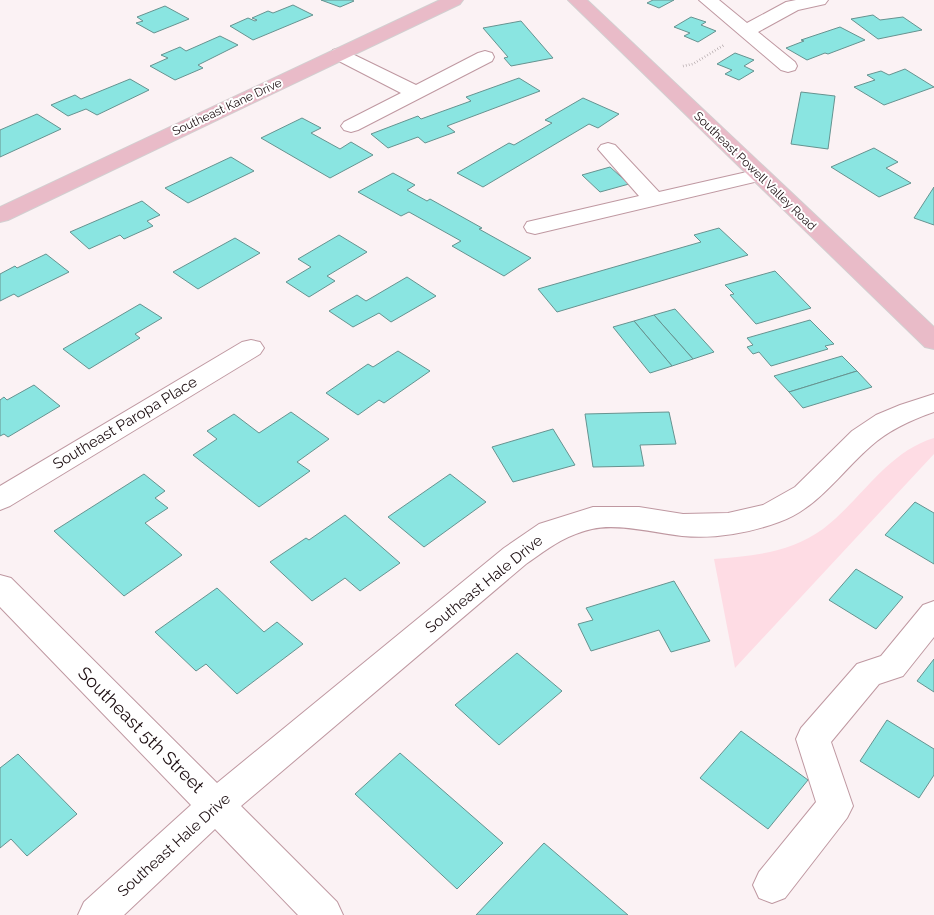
<svg xmlns="http://www.w3.org/2000/svg" width="934" height="915" font-family="Raleway,sans-serif">
  <style>
    .green { fill: #fedce4 }
    .building { fill: #8ae5e1; stroke: #669390 }
    .lines { fill: none; stroke-linecap: round; stroke-linejoin: round }
    .minor-casing { stroke: #bf98a1; stroke-width: 2 }
    .major-casing { stroke: #d2cfd0; stroke-width: 2 }
    .path { stroke: #998e90; stroke-width: 2.5; stroke-dasharray: 0.5 2.5; stroke-linecap: butt }
    .minor { fill: #fff; fill-rule: evenodd }
    .major { fill: #e9bbc8; fill-rule: evenodd }
    .labels { text-anchor: middle; stroke-width: 4; stroke-linejoin: round; paint-order: stroke }
    .far-street-label { font-size: 12px; fill: #1d0f12; stroke: #fff }
    .street-label { font-size: 15px; fill: #1d0f12; stroke: #fff }
    .near-street-label { font-size: 18px; fill: #1d0f12; stroke: #fff }
  </style>
  <rect width="100%" height="100%" fill="#fbf2f4"/>
  <!-- green -->
  <path class="green" d="M934,438v16l-199,214 -21,-109c38,-3 76,-6 109,-30 38,-29 64,-77 111,-91z"/>
  <!-- building -->
  <g class="building">
    <polygon points="321,0 352,0 354,1 340,7"/>
    <polygon points="653,0 674,0 659,8 647,3"/>
    <polygon points="293,5 313,15 253,40 230,26 248,18 255,21 257,20 252,18 268,11 273,13"/>
    <polygon points="165,6 189,19 154,33 136,23 143,21 137,17"/>
    <polygon points="873,15 880,20 903,17 922,30 878,39 851,19"/>
    <polygon points="691,17 706,22 701,25 716,31 698,42 684,36 690,33 674,27"/>
    <polygon points="521,21 553,58 511,66 504,58 508,57 483,28"/>
    <polygon points="840,27 865,40 828,54 825,53 807,60 786,48 804,41 801,40"/>
    <polygon points="220,36 238,45 198,65 203,68 175,80 150,66 168,58 161,55 180,47 186,51"/>
    <polygon points="735,53 754,60 744,66 754,71 739,80 725,74 732,70 717,64"/>
    <polygon points="905,69 934,87 884,105 854,87 875,80 867,75 881,71 889,75"/>
    <polygon points="519,78 540,91 447,126 455,132 425,143 418,137 388,148 371,134 418,116 421,119 471,101 466,97"/>
    <polygon points="130,79 149,90 97,115 86,109 68,116 51,105 75,95 81,99"/>
    <polygon points="801,92 835,96 828,149 791,144"/>
    <polygon points="583,98 619,114 598,128 589,124 483,187 457,173 509,143 514,145 552,123 545,120"/>
    <polygon points="37,114 61,129 0,157 0,130"/>
    <polygon points="302,118 321,128 311,133 340,149 351,142 373,155 330,178 261,138"/>
    <polygon points="874,148 898,162 886,168 911,183 879,197 831,167"/>
    <polygon points="231,157 254,171 188,203 165,188"/>
    <polygon points="610,167 629,184 600,192 582,175"/>
    <polygon points="393,173 415,185 407,190 427,201 430,199 482,228 479,229 531,258 504,276 452,246 461,241 409,212 401,216 358,192"/>
    <polygon points="934,187 934,225 914,218"/>
    <polygon points="142,201 160,215 147,221 153,226 124,239 120,235 89,249 70,232"/>
    <polygon points="719,228 748,255 557,312 538,289 701,242 694,235"/>
    <polygon points="339,235 367,252 327,276 335,281 309,297 286,282 311,267 298,259"/>
    <polygon points="235,238 260,253 198,289 173,272"/>
    <polygon points="46,254 69,272 18,297 14,294 0,301 0,274 15,266 17,268"/>
    <polygon points="775,271 811,308 756,324 730,295 734,294 725,285"/>
    <polygon points="407,277 436,296 391,322 379,313 353,327 329,311 357,295 366,301"/>
    <polygon points="140,304 162,318 135,334 140,338 89,369 63,349"/>
    <polygon points="675,309 714,352 693,359 654,315"/>
    <polygon points="654,315 693,359 672,366 634,321"/>
    <polygon points="810,320 834,344 825,346 828,349 771,366 759,352 753,354 747,347 753,345 747,338"/>
    <polygon points="634,321 672,366 650,373 613,327"/>
    <polygon points="398,351 430,371 384,403 379,400 358,415 326,393 368,364 373,367"/>
    <polygon points="842,356 857,371 789,392 774,376"/>
    <polygon points="857,371 872,387 803,408 789,392"/>
    <polygon points="34,385 60,406 8,437 4,434 0,436 0,400 4,397 7,400"/>
    <polygon points="291,412 329,439 297,462 310,471 259,507 193,455 217,439 207,431 234,414 259,433"/>
    <polygon points="669,412 676,444 640,445 644,466 593,467 585,414"/>
    <polygon points="553,429 575,465 513,482 492,447"/>
    <polygon points="144,474 165,491 155,498 168,508 145,523 182,555 124,596 54,531"/>
    <polygon points="450,474 486,502 424,547 388,517"/>
    <polygon points="915,502 934,513 934,564 885,535"/>
    <polygon points="345,515 400,563 360,591 345,578 312,601 270,562 306,538 309,540"/>
    <polygon points="856,569 903,597 876,629 829,600"/>
    <polygon points="674,581 710,641 671,652 659,630 591,651 578,624 593,620 586,608"/>
    <polygon points="217,588 264,632 277,622 303,644 237,694 206,664 196,671 155,632"/>
    <polygon points="517,653 562,691 499,745 455,705"/>
    <polygon points="934,659 934,692 917,681"/>
    <polygon points="887,720 934,749 934,775 919,798 860,761"/>
    <polygon points="741,731 808,780 768,829 700,778"/>
    <polygon points="400,753 503,843 457,889 355,794"/>
    <polygon points="18,754 77,814 27,856 11,839 0,848 0,768"/>
    <polygon points="544,843 628,915 476,915"/>
  </g>
  <g class="lines">
    <!-- minor casing -->
    <g class="minor-casing">
      <g id="minor">
        <polygon points="699,0 719,0 747,23 786,2 796,0 828,0 825,4 798,10 758,32 795,62 797,66 795,70 788,72 781,70"/>
        <polygon points="340,48 416,85 478,53 485,51 492,53 494,57 492,61 358,130 351,132 344,130 341,126 344,122 401,93 333,58 331,54 333,50"/>
        <polygon points="608,143 615,145 659,192 760,169 767,171 771,175 767,179 535,234 527,232 524,227 527,222 639,196 598,149 601,145"/>
        <polygon points="251,340 260,342 264,348 260,354 10,506 0,510 0,486 242,342"/>
        <path d="M934,394v18c-23,8 -45,18 -63,34 -30,26 -54,63 -92,76 -30,11 -65,17 -97,14 -27,-3 -64,-13 -90,-7 -29,7 -43,19 -66,35l-285,242 96,96 6,13h-45l-83,-86 -91,86h-46l6,-13 107,-97 -191,-198v-32l11,3 206,205 287,-235 35,-24 54,-17h46l44,7 45,-1 35,-8 32,-18 57,-56 24,-16 24,-10z"/>
        <polygon points="934,601 934,637 903,676 879,684 831,742 853,806 847,818 785,898 772,903 759,898 753,885 759,872 816,802 796,739 801,728 857,664 881,656 923,605"/>
      </g>
    </g>
    <!-- major casing -->
    <g class="major-casing">
      <g id="major">
        <polygon points="440,0 463,0 460,4 8,220 0,222 0,207"/>
        <polygon points="568,0 587,0 934,327 934,349 925,347"/>
      </g>
    </g>
    <!-- path -->
    <polyline class="path" points="683,66 693,64 724,45"/>
    <!-- minor -->
    <use href="#minor" class="minor"/>
    <!-- major -->
    <use href="#major" class="major"/>
  </g>
  <g class="labels">
    <!-- far-street labels -->
    <g class="far-street-label">
      <text transform="translate(227 107) rotate(-25)" y="4">Southeast Kane Drive</text>
      <text transform="translate(755 171) rotate(44)" y="4">Southeast Powell Valley Road</text>
    </g>
    <!-- street labels -->
    <g class="street-label">
      <text transform="translate(125 423) rotate(-31)" y="5">Southeast Paropa Place</text>
      <text transform="translate(484 584) rotate(-39)" y="5">Southeast Hale Drive</text>
      <text transform="translate(174 845) rotate(-42)" y="5">Southeast Hale Drive</text>
    </g>
    <!-- near-street labels -->
    <g class="near-street-label">
      <text transform="translate(141 730) rotate(45)" y="6">Southeast 5th Street</text>
    </g>
  </g>
</svg>
